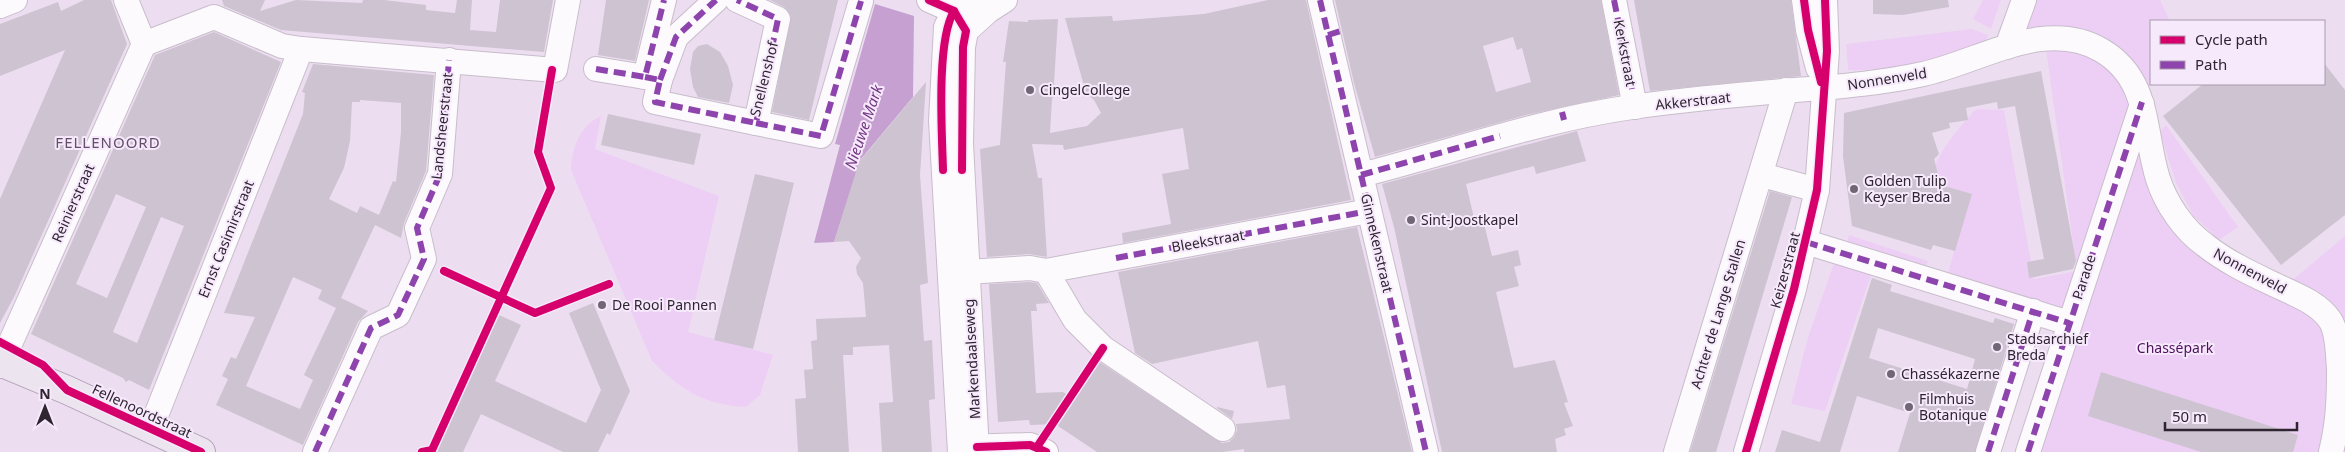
<svg xmlns="http://www.w3.org/2000/svg" width="2345" height="452" font-family="'Noto Sans',sans-serif">
  <style>
    .green { fill: #edcff6 }
    .water { fill: #c6a0d1 }
    .building { fill: #cec3d1; fill-rule: evenodd }
    .lines { fill: none; stroke-linecap: round; stroke-linejoin: round }
    .minor-casing { stroke: #c8bdcb; stroke-width: 26 }
    .major-casing { stroke: #b3a1b7; stroke-width: 30 }
    .minor { stroke: #fcfafd; stroke-width: 24 }
    .major { stroke: #ece4ef; stroke-width: 28 }
    .quiet { stroke: #8e44ad; stroke-width: 6; stroke-dasharray: 12 6; stroke-linecap: butt }
    .cycleway-casing { stroke: #f7e9fc; stroke-width: 11 }
    .cycleway { stroke: #d6006c; stroke-width: 8 }
    .poi-dot { fill: #716674; stroke: #f7e9fc; stroke-width: 2 }
    .labels { text-anchor: middle; stroke-width: 4; stroke-linejoin: round; paint-order: stroke }
    .street-label { font-size: 14px; fill: #2f2531; stroke: #f7e9fc }
    .poi-label { font-size: 14px; fill: #2f2531; stroke: #f7e9fc; text-anchor: start }
    .park-label { font-size: 14px; fill: #4e105d; stroke: #f7e9fc }
    .water-label { font-size: 15px; font-style: italic; fill: #743884; stroke: #f7e9fc }
    .neighbourhood-label { font-size: 15px; letter-spacing: 1px; fill: #644f6a; stroke: #f7e9fc }
  </style>
  <rect width="100%" height="100%" fill="#ecdef0"/>
  <!-- green -->
  <g class="green">
    <polygon points="1983,0 2001,0 1991,29 1973,19"/>
    <path d="M2033,0h127l10,21h-19v62l-5,8 11,64 32,68 94,65 62,-52v216h-310l28,-141 -116,-35 22,-75 -22,-6 2,-8 -18,-6c4,-27 27,-52 45,-72l28,1 30,169 43,-8 -34,-243 -23,5z"/>
    <path d="M1972,29l16,6 -2,6c-45,15 -90,31 -138,29l-2,-26z"/>
    <path d="M601,116l-6,33 124,47 -31,136 85,23 -13,40 -14,12c-42,-2 -65,-17 -94,-46l-81,-191c1,-22 8,-44 30,-54z"/>
    <polygon points="2166,125 2238,227 2219,240 2193,215 2176,183 2160,132"/>
    <polygon points="1849,235 1928,261 1925,269 1847,243"/>
    <polygon points="1836,258 1873,269 1825,411 1791,404 1808,337"/>
  </g>
  <!-- water -->
  <polygon class="water" points="875,4 914,16 913,97 861,159 834,242 814,243 840,145 835,144"/>
  <!-- building -->
  <g class="building">
    <polygon points="84,0 111,0 127,44 15,295 0,323 0,199 65,50 0,76 0,24 58,2 61,11"/>
    <polygon points="222,0 265,0 260,11 296,0 362,3 363,0 384,0 426,5 426,10 455,13 457,0 472,0 470,30 496,32 500,0 553,0 544,52 281,30 224,6"/>
    <polygon points="606,0 649,0 635,61 598,55"/>
    <polygon points="770,0 838,0 809,120 772,112 791,16 784,7"/>
    <polygon points="1268,0 1306,0 1351,200 1123,243 1122,233 1171,224 1162,174 1189,169 1183,128 1064,150 1063,145 1032,144 1038,178 1042,178 1047,257 1029,254 987,257 980,149 1000,145 1006,62 1003,62 1009,21 1028,22 1028,20 1058,19 1054,83 1057,92 1052,99 1050,133 1087,126 1101,113 1094,100 1086,93 1065,18 1112,16 1113,21 1204,14"/>
    <path d="M1335,0h266l18,95 -93,20 -151,42 -21,-74zM1513,37l4,13 5,-2 9,34 -35,10 -13,-46z"/>
    <polygon points="1634,0 1791,0 1801,76 1650,91"/>
    <polygon points="1873,0 1948,0 1949,7 1903,15 1873,14"/>
    <path d="M214,32l67,30 -132,328 -20,-10 -3,2 -3,-4 -92,-44 124,-279zM116,194l30,13 -39,91 -31,-14zM161,217l23,9 -47,117 -24,-11z"/>
    <polygon points="707,44 720,52 728,66 733,85 729,103 698,97 693,87 690,69 693,52 698,46"/>
    <polygon points="2324,63 2345,90 2345,215 2281,265 2163,116 2203,84 2324,84"/>
    <path d="M313,64l121,11 -8,96 -22,52 -3,15 -26,-13 -34,73 27,13 -10,11 -55,123 -87,-40 12,-26 -6,-3 9,-19 5,2 19,-42 -31,-4 79,-199 2,-21 -3,-1zM360,100l41,3v29l-5,50 -3,-1 -14,34 -19,-9 -3,7 -28,-14 15,-31 6,-27 2,-39h8zM293,277l29,13 -4,9 18,9 -32,67 9,5 -13,29 -54,-23z"/>
    <polygon points="2041,71 2076,261 2073,269 2029,278 2027,262 2044,259 2020,134 2015,106 1998,109 1997,102 1966,108 1968,120 1949,123 1950,128 1932,133 1939,154 1934,159 1941,185 1972,194 1955,251 1933,245 1931,250 1852,226 1843,156 1844,113"/>
    <polygon points="926,82 920,175 928,283 920,285 924,341 932,340 935,399 929,400 929,402 932,452 882,452 879,403 893,402 893,400 889,345 853,347 853,355 843,355 849,452 798,452 795,399 806,398 804,370 813,369 811,341 817,340 816,319 866,317 863,283 857,274 856,267 861,258 849,241 834,242 859,162"/>
    <polygon points="608,114 701,134 694,165 601,145"/>
    <polygon points="1577,131 1586,161 1536,174 1534,166 1466,184 1474,218 1482,216 1492,256 1518,250 1521,265 1514,267 1519,286 1496,292 1514,368 1555,360 1568,402 1564,403 1573,426 1564,429 1566,435 1555,439 1557,452 1442,452 1394,227 1382,184"/>
    <polygon points="755,174 794,183 753,349 714,340"/>
    <polygon points="1770,191 1792,197 1716,452 1690,452"/>
    <polygon points="1357,227 1412,452 1244,452 1244,449 1222,452 1097,452 1055,424 1030,425 1029,420 998,422 989,284 1029,282 1037,283 1049,303 1036,304 1037,311 1031,311 1036,393 1063,392 1073,398 1098,361 1222,443 1229,442 1234,437 1237,430 1236,424 1290,419 1285,385 1267,388 1258,341 1152,364 1135,353 1118,272"/>
    <path d="M1872,278l20,7 -2,6 103,32 2,-5 19,6 -39,128h-77l12,-39 -53,-17 -17,56h-65l7,-22 38,12zM1878,328l97,31 -8,30 -98,-31z"/>
    <polygon points="593,303 630,391 610,435 607,433 598,452 563,452 481,414 463,452 436,452 499,315 521,325 495,381 586,423 601,390 569,313"/>
    <polygon points="2101,372 2298,435 2293,452 2201,452 2088,416"/>
    <polygon points="1217,407 1234,411 1232,419 1217,408"/>
  </g>
  <g class="lines">
    <!-- minor casing -->
    <g class="minor-casing">
      <g id="minor">
        <polyline points="126,0 144,44"/>
        <polyline points="929,0 954,11 963,25"/>
        <polyline points="1320,0 1426,452"/>
        <polyline points="1614,0 1635,107"/>
        <polyline points="1804,0 1808,30 1818,68"/>
        <polyline points="0,6 15,0"/>
        <polyline points="144,44 214,17 282,46 301,49 555,70 568,0"/>
        <polyline points="2007,47 2024,0"/>
        <polyline points="596,69 645,77 664,0"/>
        <polyline points="645,77 660,80 655,102 756,123 778,19 737,0"/>
        <polyline points="660,80 676,37 716,0"/>
        <polyline points="756,123 821,136 861,1"/>
        <path d="M1361,175c90,-23 179,-55 271,-68 51,-7 102,-12 152,-16 47,-4 94,-7 139,-17 56,-12 122,-57 178,-24 50,29 42,82 57,129 8,25 26,51 47,66 20,16 43,27 66,38 20,10 46,18 59,37 8,12 8,36 9,50 0,29 -1,54 -8,82"/>
        <polyline points="1762,175 1817,190"/>
        <polyline points="1806,242 2069,323"/>
        <polyline points="1046,271 1075,320 1103,348 1223,429"/>
        <polyline points="951,273 1030,268 1046,271 1369,211"/>
        <polyline points="0,366 144,44"/>
        <polyline points="151,428 301,49"/>
        <polyline points="962,447 1030,445 1046,452"/>
        <polyline points="315,452 371,328 398,315 424,259 417,228 440,174 449,60"/>
        <polyline points="960,452 941,121 946,27 954,11 973,0"/>
        <polyline points="977,452 961,143 963,47 966,31 988,11 1005,0"/>
        <polyline points="1676,452 1786,90"/>
        <polyline points="1746,452 1794,289 1817,190 1827,51 1825,0"/>
        <polyline points="1988,452 2033,311"/>
        <polyline points="2028,452 2142,104"/>
      </g>
    </g>
    <!-- major casing -->
    <g class="major-casing">
      <polyline id="major" points="0,362 67,390 201,452"/>
    </g>
    <!-- minor -->
    <use href="#minor" class="minor"/>
    <!-- major -->
    <use href="#major" class="major"/>
    <!-- quiet -->
    <g class="quiet">
      <polyline points="1320,0 1426,452"/>
      <polyline points="1614,0 1632,89"/>
      <polyline points="1328,35 1341,31"/>
      <polyline points="596,69 645,77 664,0"/>
      <polyline points="645,77 660,80 655,102 756,123 778,19 737,0"/>
      <polyline points="660,80 676,37 716,0"/>
      <polyline points="1562,112 1564,120"/>
      <polyline points="756,123 821,136 861,1"/>
      <polyline points="1361,175 1500,136"/>
      <polyline points="1806,242 2069,323"/>
      <polyline points="1116,258 1369,211"/>
      <polyline points="315,452 371,328 398,315 424,259 417,228 440,174 449,60"/>
      <polyline points="1988,452 2033,311"/>
      <polyline points="2028,452 2142,102"/>
    </g>
    <!-- cycleway casing -->
    <g class="cycleway-casing">
      <g id="cycleway">
        <polyline points="929,0 954,11 966,31 963,47 962,170"/>
        <polyline points="1804,0 1808,30 1821,82"/>
        <path d="M943,170c-1,-37 -7,-129 11,-159"/>
        <polyline points="444,271 535,313 609,284"/>
        <polyline points="0,342 43,365 67,390 201,452"/>
        <polyline points="977,447 1030,445 1046,452"/>
        <polyline points="1037,447 1103,348"/>
        <polyline points="422,452 432,450 551,188 538,152 552,70"/>
        <polyline points="1746,452 1794,289 1817,190 1827,51 1825,0"/>
      </g>
    </g>
    <!-- cycleway -->
    <use href="#cycleway" class="cycleway"/>
  </g>
  <!-- markers -->
  <g class="poi-dot">
    <circle cx="1030" cy="90" r="5"/>
    <circle cx="1854" cy="189" r="5"/>
    <circle cx="1411" cy="220" r="5"/>
    <circle cx="602" cy="305" r="5"/>
    <circle cx="1997" cy="347" r="5"/>
    <circle cx="1891" cy="374" r="5"/>
    <circle cx="1909" cy="407" r="5"/>
  </g>
  <g class="labels">
    <!-- street labels -->
    <g class="street-label">
      <text transform="translate(1625 53) rotate(79)" y="5">Kerkstraat</text>
      <text transform="translate(764 79) rotate(-76)" y="5">Snellenshof</text>
      <text transform="translate(1887 79) rotate(-9)" y="5">Nonnenveld</text>
      <text transform="translate(1693 101) rotate(-6)" y="5">Akkerstraat</text>
      <text transform="translate(442 126) rotate(-84)" y="5">Landsheerstraat</text>
      <text transform="translate(73 203) rotate(-66)" y="5">Reinierstraat</text>
      <text transform="translate(226 239) rotate(-68)" y="5">Ernst Casimirstraat</text>
      <text transform="translate(1208 241) rotate(-10)" y="5">Bleekstraat</text>
      <text transform="translate(1377 243) rotate(77)" y="5">Ginnekenstraat</text>
      <text transform="translate(1785 270) rotate(-75)" y="5">Keizerstraat</text>
      <text transform="translate(2250 271) rotate(28)" y="5">Nonnenveld</text>
      <text transform="translate(2084 277) rotate(-72)" y="5">Parade</text>
      <text transform="translate(1718 314) rotate(-73)" y="5">Achter de Lange Stallen</text>
      <text transform="translate(972 359) rotate(-93)" y="5">Markendaalseweg</text>
      <text transform="translate(142 411) rotate(25)" y="5">Fellenoordstraat</text>
    </g>
    <!-- poi labels -->
    <g class="poi-label">
      <text x="1040" y="95">CingelCollege</text>
      <text x="1864" y="186">Golden Tulip<tspan x="1864" dy="16">Keyser Breda</tspan></text>
      <text x="1421" y="225">Sint-Joostkapel</text>
      <text x="612" y="310">De Rooi Pannen</text>
      <text x="2007" y="344">Stadsarchief<tspan x="2007" dy="16">Breda</tspan></text>
      <text x="1901" y="379">Chassékazerne</text>
      <text x="1919" y="404">Filmhuis<tspan x="1919" dy="16">Botanique</tspan></text>
    </g>
    <!-- park labels -->
    <g class="park-label">
      <text x="2175" y="353">Chassépark</text>
    </g>
    <!-- water labels -->
    <g class="water-label">
      <text transform="translate(864 127) rotate(-71)" y="5">Nieuwe Mark</text>
    </g>
    <!-- neighbourhood labels -->
    <g class="neighbourhood-label">
      <text x="108" y="148">FELLENOORD</text>
    </g>
  </g>
  <!-- legend -->
  <rect x="2150" y="20" width="175" height="65" fill="#f7e9fc" stroke="#a79bab"/>
  <rect x="2160" y="36" width="25" height="8" fill="#d6006c" stroke="#a79bab"/>
  <text x="2195" y="45" font-size="15" fill="#2f2531">Cycle path</text>
  <rect x="2160" y="61" width="25" height="8" fill="#8e44ad" stroke="#a79bab"/>
  <text x="2195" y="70" font-size="15" fill="#2f2531">Path</text>
  <!-- north arrow -->
  <g transform="translate(45 407)" stroke="#f7e9fc" stroke-width="4" paint-order="stroke">
  <path d="M0-4L9 19L0 12L-9 19Z" fill="#2f2531"/>
  <text y="-8" font-size="14" font-weight="bold" text-anchor="middle" fill="#2f2531">N</text>
  </g>
  <!-- scale -->
  <path d="M2165 422v8h132v-8" fill="none" stroke="#2f2531" stroke-width="2.5"/>
  <text x="2172" y="422" font-size="15" fill="#2f2531" stroke="#f7e9fc" stroke-width="4" paint-order="stroke">50 m</text>
</svg>
